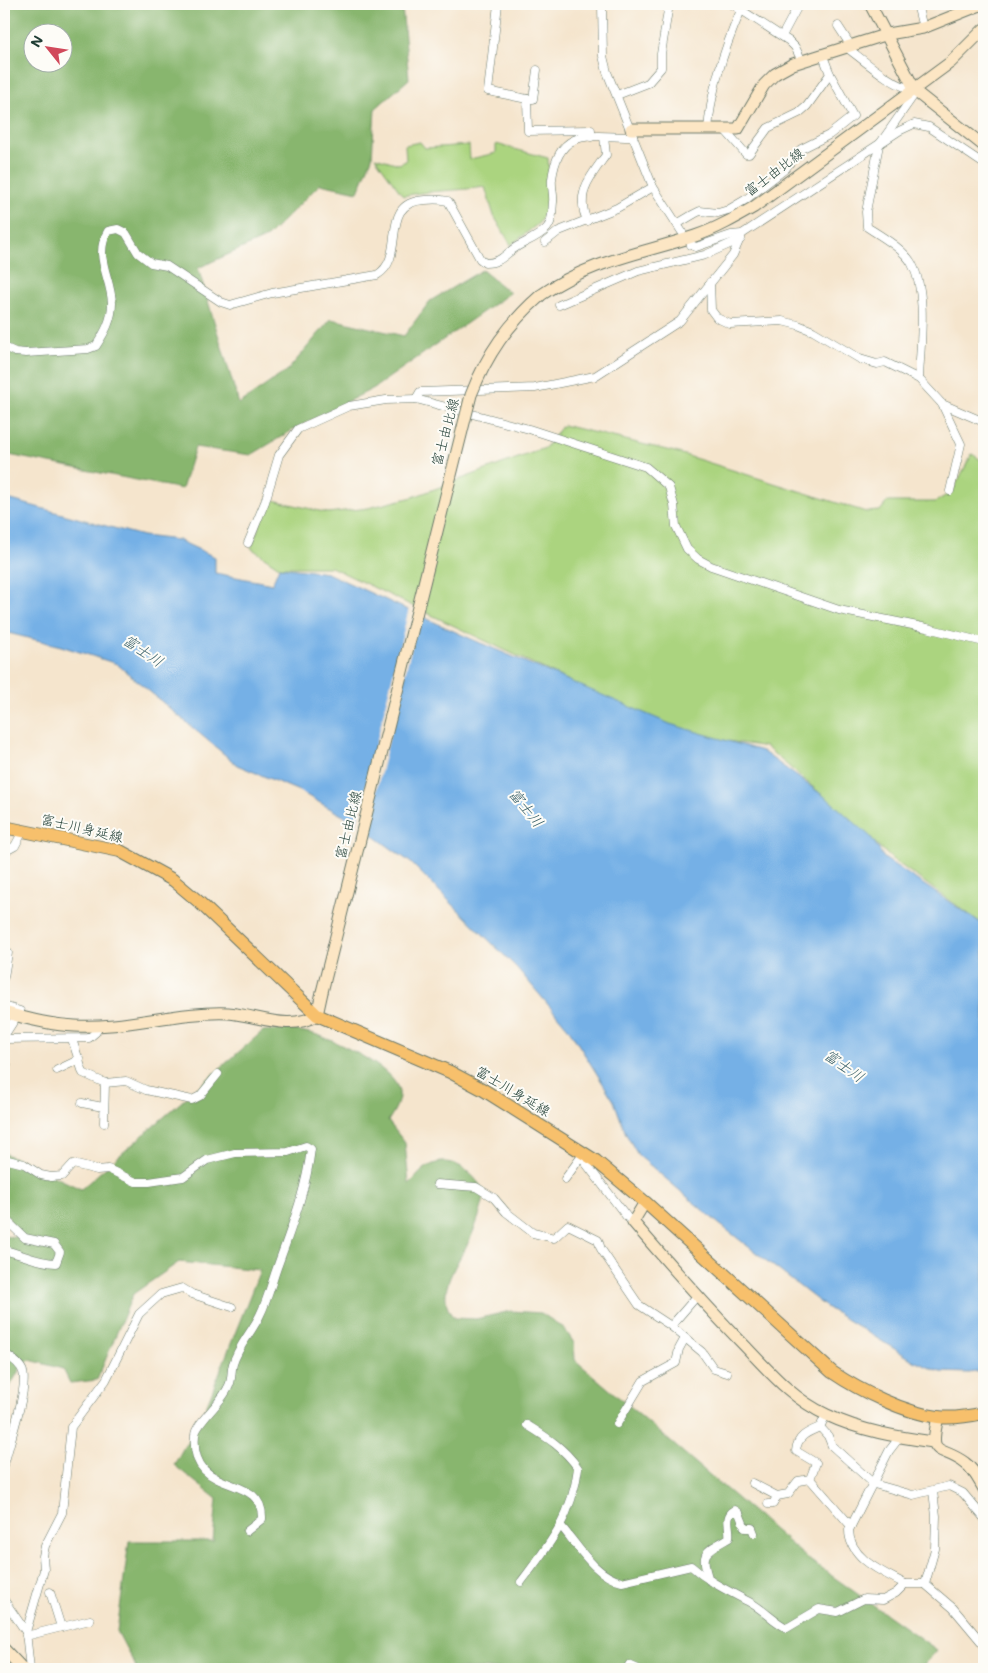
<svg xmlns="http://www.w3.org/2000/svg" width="988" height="1673" font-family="Mali,'Klee One',sans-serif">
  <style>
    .green { fill: #abd47f; stroke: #65885a }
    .forest { fill: #88b66e; stroke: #547a51; fill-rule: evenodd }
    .water { fill: #74b0e6; stroke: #4a768d }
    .pier { fill: #f5e5cd }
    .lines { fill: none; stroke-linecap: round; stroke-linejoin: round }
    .street-casing { stroke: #6a786a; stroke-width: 9 }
    .secondary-casing { stroke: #6a786a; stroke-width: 13 }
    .primary-casing { stroke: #6a786a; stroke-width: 14 }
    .street { stroke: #fff; stroke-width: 8 }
    .secondary { stroke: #fce6c4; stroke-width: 11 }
    .primary { stroke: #f7c06c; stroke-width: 12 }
    .secondary-bridge-casing { stroke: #6a786a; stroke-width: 13; stroke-linecap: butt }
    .secondary-bridge { stroke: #fce6c4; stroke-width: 11 }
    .labels { text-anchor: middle; stroke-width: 4; stroke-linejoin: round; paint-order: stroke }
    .street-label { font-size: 14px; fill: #1f3d34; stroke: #fdfcf7 }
    .water-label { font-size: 15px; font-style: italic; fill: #396069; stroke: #fdfcf7 }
  </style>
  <rect width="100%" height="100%" fill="#fdfcf7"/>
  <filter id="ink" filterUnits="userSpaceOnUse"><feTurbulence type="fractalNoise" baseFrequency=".02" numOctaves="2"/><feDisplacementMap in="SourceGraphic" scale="10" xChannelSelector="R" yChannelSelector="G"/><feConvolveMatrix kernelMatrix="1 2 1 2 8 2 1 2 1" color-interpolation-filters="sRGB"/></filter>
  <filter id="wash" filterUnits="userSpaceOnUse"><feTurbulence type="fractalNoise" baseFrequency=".0096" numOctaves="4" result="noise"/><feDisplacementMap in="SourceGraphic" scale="20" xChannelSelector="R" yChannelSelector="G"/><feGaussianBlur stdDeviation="1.12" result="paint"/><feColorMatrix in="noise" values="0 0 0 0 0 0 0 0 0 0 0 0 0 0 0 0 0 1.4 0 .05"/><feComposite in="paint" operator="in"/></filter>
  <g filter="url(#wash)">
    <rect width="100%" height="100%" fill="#f5e5cd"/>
    <!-- green -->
    <g class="green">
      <path d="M420,142l5,6 44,-3 1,14 26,-6v-9l52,14 3,44 -12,21 -28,22 -17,-29 -9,-29c-27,4 -55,3 -82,9l-28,-39 24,7 7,-3 -1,-16z"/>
      <polygon points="563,425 675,452 866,512 880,511 887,502 935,502 952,492 972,454 984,462 984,925 892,859 848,817 766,747 678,733 331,567 279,567 251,548 269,499 328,513 368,508 413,497 545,448"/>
    </g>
    <!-- forest -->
    <g class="forest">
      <path d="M4,4h404l-6,3 7,72 -34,30 -3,49 -14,34 -38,-8 -53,53 -69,31 41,136 49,-34 43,-51 73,17 26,-35 52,-31 28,23 -136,95 -78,40 -45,27 -56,-8 -13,42 -178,-35zM32,32h30v30h-30z"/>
      <path d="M291,1029c11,3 24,4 34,9 20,8 71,32 74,54 1,11 -6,21 -11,29l17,22 4,41c5,-4 9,-10 14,-14 25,-20 50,1 62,23 -3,16 -8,30 -14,44 -11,24 -39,56 -17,81l22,1 35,-8 30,2 23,15 10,15 1,17 233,199 129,91 -16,19h-784l-20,-38 12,-90h84l4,-42 -43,-34 32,-58 54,-137 -81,-8 -46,32 -36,86 -27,3 -7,-14 -33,-9 -8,5 -18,32v-160l14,-1 -14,-27v-56l77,36 182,-158z"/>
    </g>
    <!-- water -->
    <polygon class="water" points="4,498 143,536 178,540 215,557 215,573 272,584 279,567 327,573 469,638 670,724 762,751 828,799 871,837 884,858 984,925 984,1371 969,1373 940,1372 916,1362 826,1307 718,1223 638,1155 626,1134 614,1101 568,1028 517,968 410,862 356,823 299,791 237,765 117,664 61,646 4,632"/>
    <!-- pier -->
    <polygon class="pier" points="409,608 420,613 366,833 356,826"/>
  </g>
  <g filter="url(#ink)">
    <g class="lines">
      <!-- street casing -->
      <g class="street-casing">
        <g id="street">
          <polyline points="498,4 488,91 527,99 528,131 591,130 591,137"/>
          <polyline points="602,4 603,56 607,72 653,187 682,232"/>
          <polyline points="732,4 789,41 795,47 802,61"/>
          <polyline points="917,4 923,28"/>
          <polyline points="838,26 851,46"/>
          <polyline points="782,36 799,4"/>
          <path d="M846,47c15,11 51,43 69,42"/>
          <path d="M916,92l-37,53 -13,67 1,15c14,9 37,22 45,37 16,30 8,82 7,115"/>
          <polyline points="617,95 648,83 661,68 661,54 669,4"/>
          <polyline points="527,99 533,99 537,70"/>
          <path d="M708,130c3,-42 16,-81 33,-120"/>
          <polyline points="725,130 746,154 749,154 768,128 799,113 807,106 830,74 823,56"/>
          <path d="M587,221c-12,-28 3,-44 19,-66l-2,-18"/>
          <polyline points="677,224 694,214 700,211 718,213 728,210 745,200 785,169 801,149 829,135 853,116 830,74"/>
          <polyline points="545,242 559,231 617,208 653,187"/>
          <polyline points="691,245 696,247 731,235 742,234 899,131 914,124 929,127 984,164"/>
          <polyline points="710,282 711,310 717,318 730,324 782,321 798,325 813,331 860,359 877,364 885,362 919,379 942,404 961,444 950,491"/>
          <polyline points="559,305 638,271 705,255 741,239"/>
          <path d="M4,347l11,5 11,1 62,-4 8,-3c9,-14 16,-26 16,-43 -1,-26 -19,-47 -4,-72l10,-2 8,4 12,20 13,10 16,3 54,36 9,3 42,-12 105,-18c31,-18 0,-73 48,-75 8,-1 15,-1 23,1l32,58 5,4c17,0 19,-9 33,-17 9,-5 22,-10 29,-18 6,-7 5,-17 6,-26 1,-7 -2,-15 -1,-23 7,-53 39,-42 81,-42"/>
          <polyline points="416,399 420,392 535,388 595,376 680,321 733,255 742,234"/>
          <polyline points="942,404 984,422"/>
          <polyline points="248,543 265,502 279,455 298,429 349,406 386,400 416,399 529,429 646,467 669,487 674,505 676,526 687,549 698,559 711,566 839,610 927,628 984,642"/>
          <polyline points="4,852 15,846 23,831"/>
          <polyline points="4,947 8,953 4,977"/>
          <polyline points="4,1006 20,1011 4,1036"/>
          <polyline points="4,1039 89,1038 96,1032 97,1025"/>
          <polyline points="72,1039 83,1073 105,1083 126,1081 146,1090 192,1100 200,1096 218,1074"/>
          <polyline points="4,1062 7,1065"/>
          <polyline points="57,1070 80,1059"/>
          <polyline points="82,1103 103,1107"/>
          <polyline points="104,1123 105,1083"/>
          <path d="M4,1159l20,5 17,11 10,2 11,-1 11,-12 24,6 11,-1 28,13h13l34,-5 24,-17 28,-7 53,-1 18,-6 5,3c-5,41 -19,77 -33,116 -6,16 -10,34 -18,50 -8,17 -22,31 -27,49 -2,6 -1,13 -3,19 -6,19 -34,39 -35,52 -6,65 69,35 67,84l-15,12"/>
          <polyline points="565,1179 581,1157 627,1217 633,1222"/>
          <polyline points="437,1184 476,1187 494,1198 506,1212 533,1233 554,1238 568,1225 598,1240 601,1249 639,1305 671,1326 697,1296"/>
          <path d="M4,1218l21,20 29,6 6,8 -4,11c-18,0 -34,-9 -52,-13"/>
          <polyline points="671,1326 702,1352 714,1369 727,1373"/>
          <path d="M4,1353c6,4 17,11 19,19 5,18 -14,72 -19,93"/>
          <polyline points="617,1424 643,1381 676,1363 679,1349 685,1338"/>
          <polyline points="820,1427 828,1436 832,1446 874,1484 913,1495 949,1486 963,1493 984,1518"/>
          <path d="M899,1438l-10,13 -40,79c0,29 34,42 56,54"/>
          <polyline points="810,1479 851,1526"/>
          <polyline points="752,1483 777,1496"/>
          <polyline points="933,1491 936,1516 935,1549 925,1584 953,1608 984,1645"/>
          <path d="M768,1504h5l4,-8 11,-2 10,-13 12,-2 6,-16 -20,-12c1,-15 12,-19 24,-24l6,-12"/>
          <path d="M561,1526c17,20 34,50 61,56l69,-16c19,17 38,25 60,37 13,7 23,19 36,25l32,-19 19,3 26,-13 19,1 13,-7 9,-9h20"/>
          <path d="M709,1580c-10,-28 -3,-29 20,-42 2,-11 -6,-21 6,-28l4,3 6,15h7l2,5"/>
          <path d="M521,1582c29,-38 51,-65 57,-114 -14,-20 -30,-30 -51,-43"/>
          <polyline points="50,1592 61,1627"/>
          <polyline points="4,1600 26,1632"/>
          <polyline points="26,1636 90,1620"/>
          <polyline points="629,1665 638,1669"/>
          <polyline points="30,1669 26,1632 44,1570 43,1556 45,1546 62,1513 71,1427 106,1380 139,1314 161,1294 182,1288 192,1294 232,1307"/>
        </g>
      </g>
      <!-- secondary casing -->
      <g class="secondary-casing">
        <g id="secondary">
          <polyline points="870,4 916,92 984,146"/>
          <polyline points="631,129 738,129 764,85 775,74 793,64 888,34 923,28 983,4"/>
          <path d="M541,295c49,-34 99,-41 154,-59 21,-7 40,-18 59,-29l197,-145 33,-33"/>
          <path d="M4,1012c23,7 47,13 71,14 51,3 101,-15 153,-13 29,2 62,19 89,2l5,-23"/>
          <path d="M645,1202l-12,20c36,42 72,83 110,122 26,27 49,55 84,71 34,16 70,22 106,27"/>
          <path d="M938,1417c-10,43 2,27 27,46 9,6 14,18 19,26"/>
          <polyline points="4,1649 23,1669"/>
        </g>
      </g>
      <!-- primary casing -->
      <g class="primary-casing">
        <path id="primary" d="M4,827l116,24 53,29 25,21 119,114 133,57 32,17 114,72 49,41 187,170c28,19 73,41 106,45 16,2 32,-1 46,-4"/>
      </g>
      <!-- street -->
      <use href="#street" class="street"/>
      <!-- secondary -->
      <use href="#secondary" class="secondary"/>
      <!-- primary -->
      <use href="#primary" class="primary"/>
      <!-- secondary-bridge casing -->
      <g class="secondary-bridge-casing">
        <path id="secondary-bridge" d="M322,992l149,-597c16,-41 37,-71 70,-100"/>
      </g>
      <!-- secondary-bridge -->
      <use href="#secondary-bridge" class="secondary-bridge"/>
    </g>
  </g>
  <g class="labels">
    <!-- street labels -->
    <g class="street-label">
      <text transform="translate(774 172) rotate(-37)" y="5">富士由比線</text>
      <text transform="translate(445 432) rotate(-75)" y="5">富士由比線</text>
      <text transform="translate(348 825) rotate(-76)" y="5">富士由比線</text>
      <text transform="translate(82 828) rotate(13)" y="5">富士川身延線</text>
      <text transform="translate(513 1091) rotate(31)" y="5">富士川身延線</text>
    </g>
    <!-- water labels -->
    <g class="water-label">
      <text transform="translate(143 651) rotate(34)" y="5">富士川</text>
      <text transform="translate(526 808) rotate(51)" y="5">富士川</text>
      <text transform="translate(844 1066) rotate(35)" y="5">富士川</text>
    </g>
  </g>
  <!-- margin -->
  <rect width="988" height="1673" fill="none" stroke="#fdfcf7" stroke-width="20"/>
  <!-- north arrow -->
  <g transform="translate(48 48) rotate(300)"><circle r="24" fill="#fdfcf7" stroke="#a4b0a9"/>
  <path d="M0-4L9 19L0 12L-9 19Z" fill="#d1495b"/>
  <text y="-8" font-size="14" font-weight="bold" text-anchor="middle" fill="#1f3d34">N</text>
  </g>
</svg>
